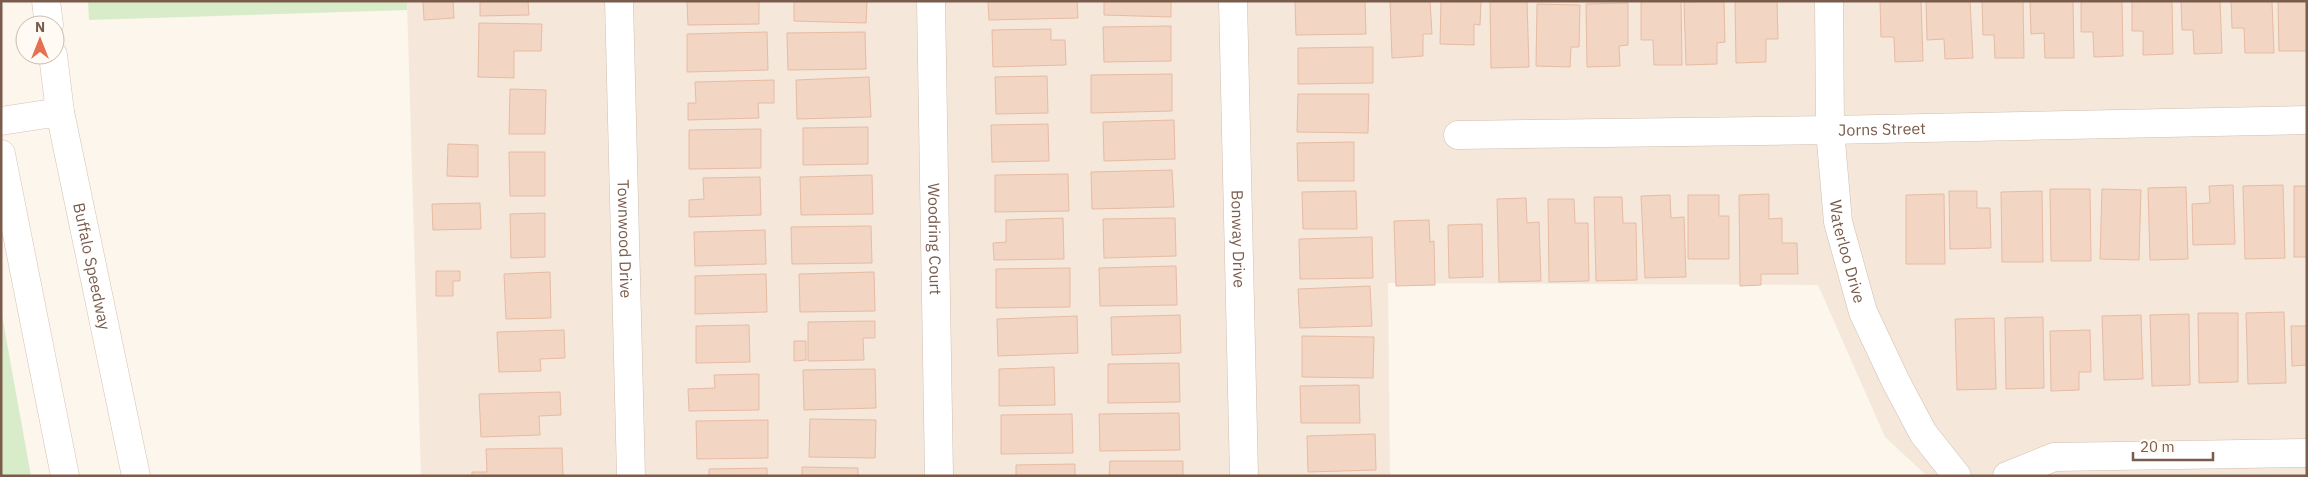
<svg xmlns="http://www.w3.org/2000/svg" width="2308" height="477" font-family="'IBM Plex Sans',sans-serif">
  <style>
    .residential { fill: #f5e8da }
    .green { fill: #d8ecc9 }
    .building { fill: #f3d5c3; stroke: #e6bba3 }
    .lines { fill: none; stroke-linecap: round; stroke-linejoin: round }
    .street-casing { stroke: #d1beb0; stroke-width: 29 }
    .secondary-casing { stroke: #d6c0b0; stroke-width: 29 }
    .street { stroke: #fff; stroke-width: 28 }
    .secondary { stroke: #fff; stroke-width: 28 }
    .labels { text-anchor: middle; stroke-width: 4.5; stroke-linejoin: round; paint-order: stroke }
    .street-label { font-size: 16px; fill: #7a5c4d; stroke: #fffaf3 }
  </style>
  <rect width="100%" height="100%" fill="#fdf6ec"/>
  <!-- residential -->
  <polygon class="residential" points="407,1 2307,1 2307,476 1927,476 1885,437 1818,285 1388,283 1390,476 421,476"/>
  <!-- green -->
  <g class="green">
    <polygon points="88,1 407,1 407,10 89,20"/>
    <polygon points="1,310 31,476 1,476"/>
  </g>
  <!-- building -->
  <g class="building">
    <polygon points="423,1 453,1 454,18 424,20"/>
    <polygon points="480,1 528,1 529,15 480,16"/>
    <polygon points="687,1 759,1 759,24 688,25"/>
    <polygon points="794,1 867,1 866,23 794,21"/>
    <polygon points="988,1 1077,1 1078,18 989,20"/>
    <polygon points="1104,1 1171,1 1171,17 1104,15"/>
    <polygon points="1295,1 1365,1 1366,34 1296,35"/>
    <polygon points="1390,1 1430,1 1432,34 1423,34 1423,56 1392,58"/>
    <polygon points="1441,1 1481,1 1480,25 1474,24 1474,45 1440,44"/>
    <polygon points="1490,1 1527,1 1529,67 1491,68"/>
    <polygon points="1641,1 1681,1 1682,65 1654,65 1653,40 1641,40"/>
    <polygon points="1724,1 1725,42 1717,43 1717,64 1686,65 1684,2"/>
    <polygon points="1735,1 1777,1 1778,39 1766,39 1766,62 1736,63"/>
    <polygon points="1880,1 1921,1 1923,61 1895,62 1894,37 1881,37"/>
    <polygon points="1926,1 1970,1 1973,58 1945,59 1944,39 1927,40"/>
    <polygon points="1982,1 2023,1 2024,58 1995,58 1994,35 1983,35"/>
    <polygon points="2030,1 2073,1 2074,58 2045,58 2044,33 2031,34"/>
    <polygon points="2081,1 2122,1 2123,56 2094,57 2093,32 2081,32"/>
    <polygon points="2132,1 2172,1 2173,54 2143,55 2143,31 2132,31"/>
    <polygon points="2181,1 2220,1 2222,53 2194,54 2193,30 2182,30"/>
    <polygon points="2231,1 2272,1 2274,53 2245,53 2244,28 2232,28"/>
    <polygon points="2278,1 2307,1 2307,51 2279,51"/>
    <polygon points="1628,3 1628,45 1619,46 1620,66 1587,67 1586,4"/>
    <polygon points="1537,4 1580,5 1579,47 1571,47 1570,67 1536,66"/>
    <polygon points="479,23 542,24 541,51 514,51 514,78 478,77"/>
    <polygon points="1171,26 1171,61 1104,62 1103,27"/>
    <polygon points="1051,29 1051,40 1065,40 1066,65 993,67 992,30"/>
    <polygon points="767,32 768,70 687,72 687,34"/>
    <polygon points="865,32 866,69 788,70 787,33"/>
    <polygon points="1373,47 1373,83 1298,84 1298,48"/>
    <polygon points="1172,74 1172,111 1091,113 1091,75"/>
    <polygon points="1047,76 1048,113 996,114 995,77"/>
    <polygon points="869,77 871,117 797,119 796,80"/>
    <polygon points="774,80 774,103 758,103 759,118 688,120 688,103 696,103 695,82"/>
    <polygon points="510,89 546,90 545,134 509,134"/>
    <polygon points="1298,94 1369,94 1368,133 1297,132"/>
    <polygon points="1174,120 1175,159 1104,161 1103,122"/>
    <polygon points="1048,124 1049,161 992,162 991,125"/>
    <polygon points="868,127 868,164 803,165 803,128"/>
    <polygon points="761,129 761,168 689,169 689,130"/>
    <polygon points="1354,142 1354,181 1298,181 1297,143"/>
    <polygon points="448,144 478,145 478,177 447,176"/>
    <polygon points="509,152 545,152 545,196 510,196"/>
    <polygon points="1172,170 1174,207 1092,209 1091,172"/>
    <polygon points="1068,174 1069,211 995,212 995,175"/>
    <polygon points="872,175 873,214 801,215 800,177"/>
    <polygon points="760,177 761,215 689,217 689,200 704,199 703,178"/>
    <polygon points="2233,185 2235,244 2193,245 2192,204 2210,203 2209,186"/>
    <polygon points="2283,185 2285,258 2245,259 2243,186"/>
    <rect x="2294" y="186" width="13" height="71"/>
    <polygon points="2186,187 2188,259 2150,260 2148,188"/>
    <polygon points="2050,189 2090,189 2091,261 2051,261"/>
    <polygon points="2102,189 2141,190 2139,260 2100,259"/>
    <polygon points="1356,191 1357,229 1303,229 1302,192"/>
    <polygon points="1949,191 1977,191 1977,208 1990,208 1991,248 1950,249"/>
    <polygon points="2042,191 2043,262 2002,262 2001,192"/>
    <polygon points="1769,194 1769,219 1782,218 1782,243 1797,243 1798,274 1761,274 1761,285 1740,286 1739,195"/>
    <polygon points="1944,194 1945,264 1906,264 1906,195"/>
    <polygon points="1670,195 1671,218 1684,217 1686,277 1645,278 1641,196"/>
    <polygon points="1688,195 1719,195 1719,216 1729,216 1729,259 1688,259"/>
    <polygon points="1594,197 1622,197 1623,223 1636,223 1637,280 1596,281"/>
    <polygon points="1526,198 1527,223 1539,222 1541,281 1499,282 1497,199"/>
    <polygon points="1548,199 1574,199 1575,223 1588,223 1589,281 1549,282"/>
    <polygon points="480,203 481,229 433,230 432,204"/>
    <polygon points="545,213 545,257 511,258 510,214"/>
    <polygon points="1063,218 1064,259 994,260 993,243 1006,242 1006,220"/>
    <polygon points="1175,218 1176,256 1104,258 1103,219"/>
    <polygon points="1429,220 1430,242 1434,241 1435,285 1396,286 1394,221"/>
    <polygon points="1482,224 1483,277 1449,278 1448,225"/>
    <polygon points="871,226 872,263 792,264 791,227"/>
    <polygon points="765,230 766,264 695,266 694,232"/>
    <polygon points="1372,237 1373,278 1300,279 1299,239"/>
    <polygon points="1176,266 1177,305 1100,306 1099,268"/>
    <polygon points="1070,268 1070,307 996,308 996,269"/>
    <polygon points="436,271 460,271 460,281 453,281 453,296 436,296"/>
    <polygon points="550,272 551,318 506,319 504,274"/>
    <polygon points="874,272 875,311 800,312 799,274"/>
    <polygon points="766,274 767,312 695,314 695,276"/>
    <polygon points="1370,286 1372,326 1300,328 1298,289"/>
    <polygon points="2284,312 2286,383 2248,384 2246,313"/>
    <polygon points="2198,313 2238,313 2238,382 2199,383"/>
    <polygon points="2189,314 2190,385 2152,386 2150,315"/>
    <polygon points="1180,315 1181,353 1112,355 1111,317"/>
    <polygon points="2141,315 2143,379 2104,380 2102,316"/>
    <polygon points="1077,316 1078,353 998,356 997,319"/>
    <polygon points="2043,317 2044,388 2006,389 2005,318"/>
    <polygon points="1994,318 1996,389 1957,390 1955,319"/>
    <polygon points="875,321 875,338 863,338 864,360 808,361 808,322"/>
    <polygon points="749,325 750,362 696,363 696,326"/>
    <polygon points="2291,326 2307,326 2307,365 2292,366"/>
    <polygon points="564,330 565,358 540,359 541,371 499,372 497,332"/>
    <polygon points="2090,330 2091,372 2079,372 2079,390 2051,391 2050,331"/>
    <polygon points="1302,336 1374,337 1373,378 1302,377"/>
    <polygon points="794,341 806,341 806,360 794,361"/>
    <polygon points="1179,363 1180,402 1108,403 1108,364"/>
    <polygon points="1054,367 1055,405 999,406 999,369"/>
    <polygon points="875,369 876,408 804,410 803,370"/>
    <polygon points="759,374 759,410 689,411 688,389 715,388 714,375"/>
    <polygon points="1359,385 1360,423 1301,423 1300,386"/>
    <polygon points="560,392 561,415 539,416 540,435 481,437 479,394"/>
    <polygon points="1179,413 1180,450 1100,451 1099,414"/>
    <polygon points="1072,414 1073,453 1001,454 1001,415"/>
    <polygon points="810,419 876,420 875,458 809,457"/>
    <polygon points="768,420 768,458 697,459 696,421"/>
    <polygon points="1375,434 1376,470 1308,472 1307,436"/>
    <polygon points="562,448 563,476 472,476 472,472 487,472 486,449"/>
    <polygon points="1110,461 1183,461 1183,476 1109,476"/>
    <polygon points="1075,464 1075,476 1016,476 1016,465"/>
    <polygon points="802,467 858,468 858,476 802,476"/>
    <polygon points="767,468 767,476 709,476 709,469"/>
  </g>
  <g class="lines">
    <!-- street casing -->
    <g class="street-casing">
      <g id="street">
        <path id="s1" d="M619,1l12,475"/>
        <path id="s2" d="M931,1l8,475"/>
        <path id="s3" d="M1233,1l11,475"/>
        <path id="s4" d="M1829,1l1,129 8,92 25,90 32,68 28,53 34,43"/>
        <path id="s5" d="M1458,135l372,-5 477,-10"/>
        <polyline points="2007,476 2054,457 2307,453"/>
      </g>
    </g>
    <!-- secondary casing -->
    <g class="secondary-casing">
      <g id="secondary">
        <polyline points="46,1 49,25"/>
        <path id="s6" d="M53,55l7,57 76,364"/>
        <polyline points="1,121 60,112"/>
        <polyline points="1,154 65,476"/>
      </g>
    </g>
    <!-- street -->
    <use href="#street" class="street"/>
    <!-- secondary -->
    <use href="#secondary" class="secondary"/>
  </g>
  <g class="labels">
    <!-- street labels -->
    <g class="street-label">
      <text dy="6" stroke="none"><textPath href="#s5" startOffset="424">Jorns Street</textPath></text>
      <text dy="6" stroke="none"><textPath href="#s1" startOffset="238">Townwood Drive</textPath></text>
      <text dy="6" stroke="none"><textPath href="#s2" startOffset="238">Woodring Court</textPath></text>
      <text dy="6" stroke="none"><textPath href="#s3" startOffset="238">Bonway Drive</textPath></text>
      <text dy="6" stroke="none"><textPath href="#s4" startOffset="252">Waterloo Drive</textPath></text>
      <text dy="6" stroke="none"><textPath href="#s6" startOffset="215">Buffalo Speedway</textPath></text>
    </g>
  </g>
  <!-- border -->
  <rect width="2308" height="477" fill="none" stroke="#7a5c4d" stroke-width="5"/>
  <!-- north arrow -->
  <g transform="translate(40 40)"><circle r="24" fill="#fffaf3" stroke="#cabbb1"/>
  <path d="M0-4L9 19L0 12L-9 19Z" fill="#e76f51"/>
  <text y="-8" font-size="14" font-weight="bold" text-anchor="middle" fill="#7a5c4d">N</text>
  </g>
  <!-- scale -->
  <path d="M2133 452v8h80v-8" fill="none" stroke="#7a5c4d" stroke-width="2.5"/>
  <text x="2140" y="452" font-size="15" fill="#7a5c4d" stroke="#fffaf3" stroke-width="4" paint-order="stroke">20 m</text>
</svg>
